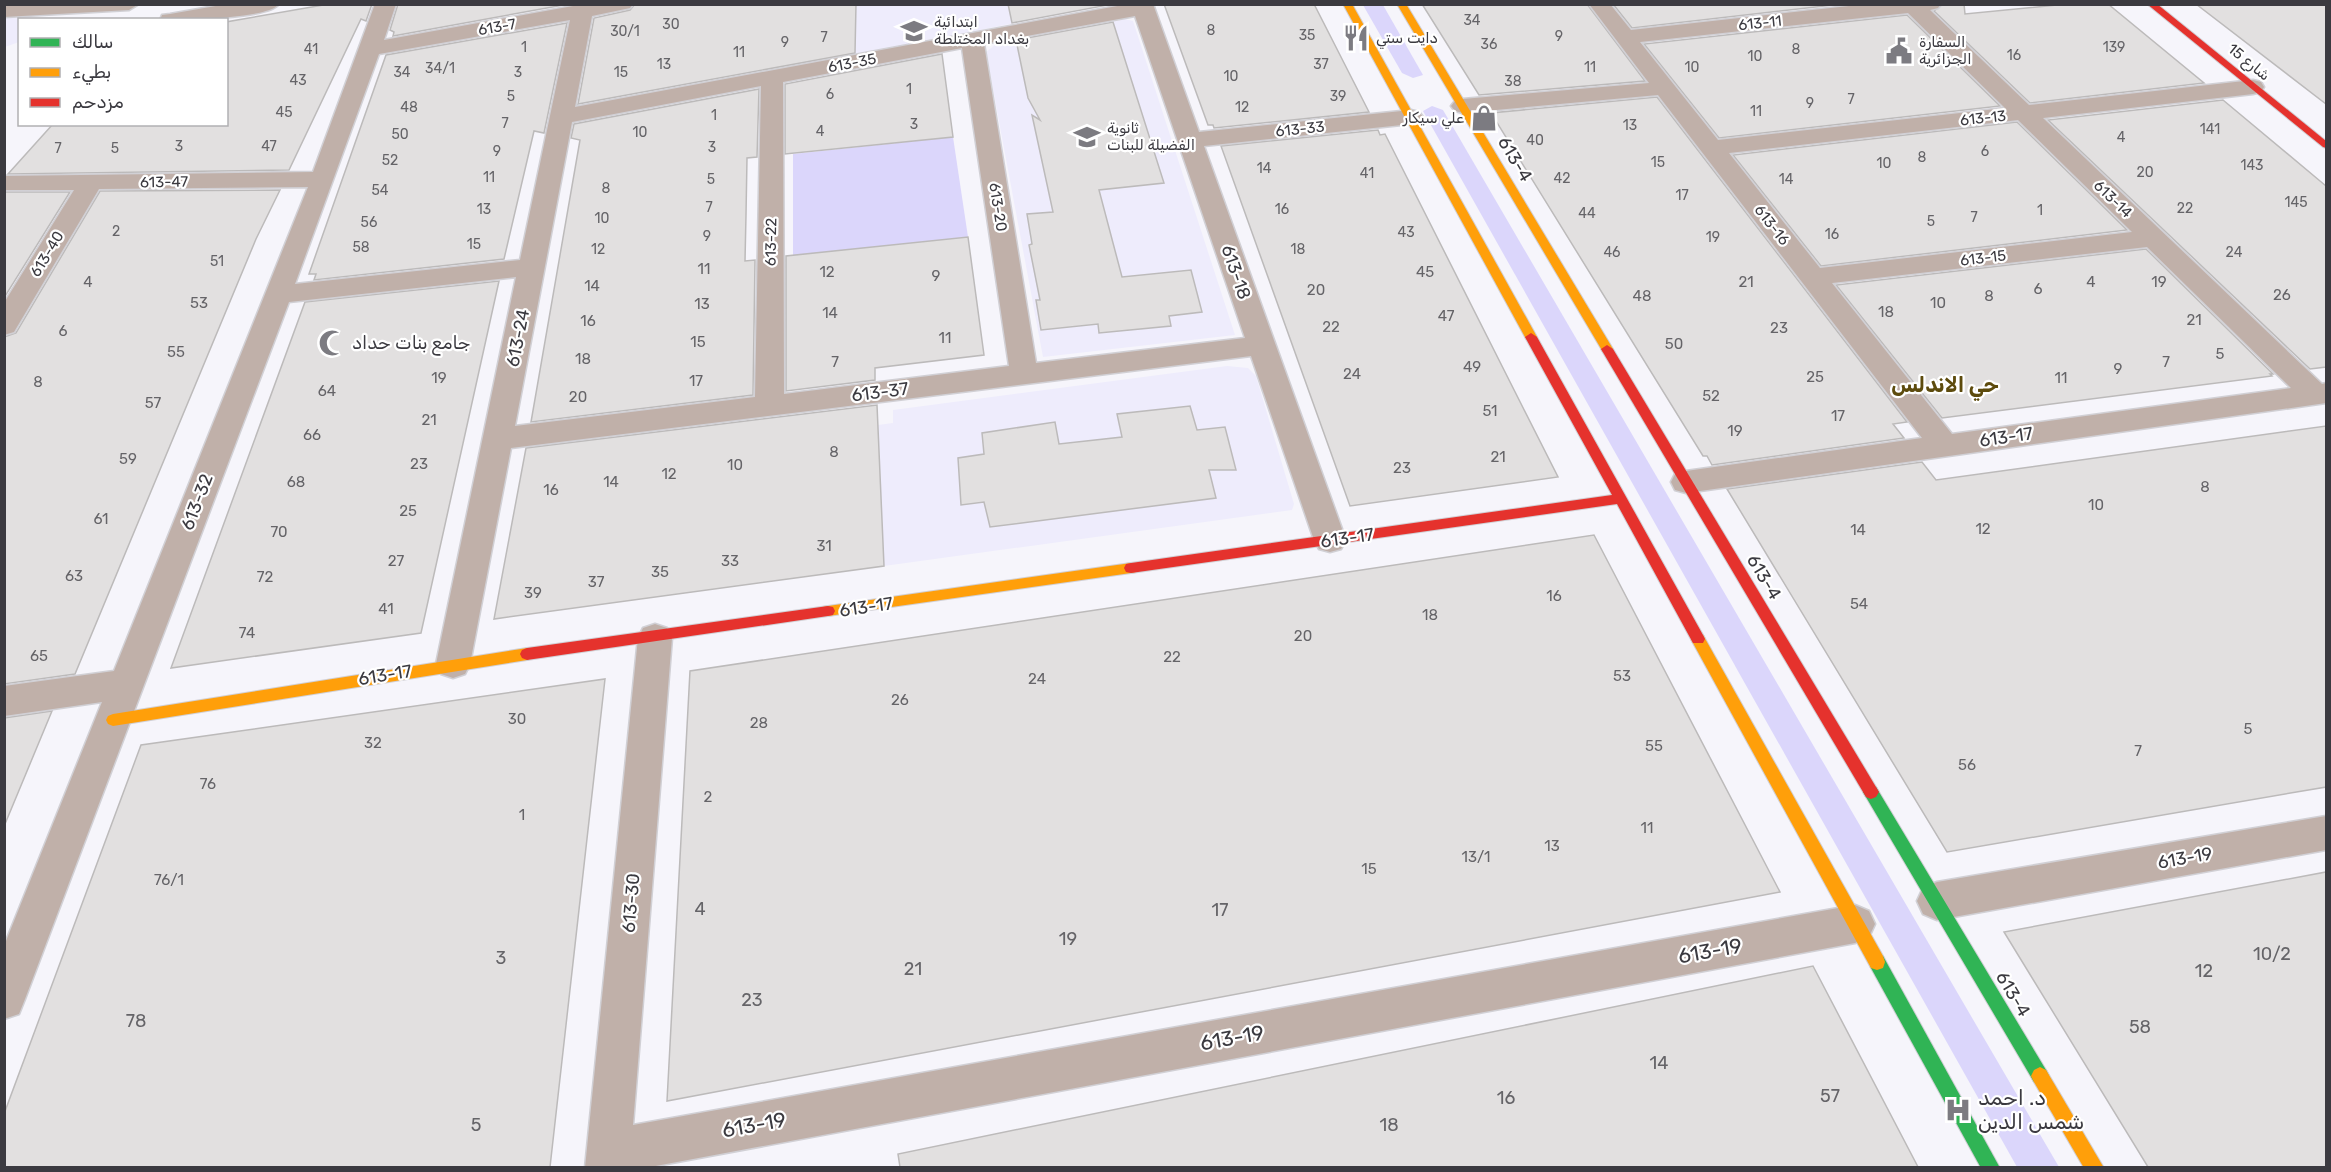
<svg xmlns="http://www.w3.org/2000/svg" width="2331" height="1172" font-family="Rubik,Cairo,sans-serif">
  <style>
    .built { fill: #eeecfc }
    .green { fill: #dbd6fb }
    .building { fill: #e2e0e0; stroke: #bcbaba; stroke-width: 1.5 }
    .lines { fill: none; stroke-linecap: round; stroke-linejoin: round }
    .street-casing { stroke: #d1d0d5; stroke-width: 3 }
    .fast-casing { stroke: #d1d0d5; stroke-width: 2 }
    .slow-casing { stroke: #d1d0d5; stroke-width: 2 }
    .jam-casing { stroke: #d1d0d5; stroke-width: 2 }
    .street { fill: #c0b0a9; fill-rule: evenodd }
    .fast { fill: #30b455; fill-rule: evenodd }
    .slow { fill: #ff9f0a; fill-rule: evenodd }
    .jam { fill: #e5322d; fill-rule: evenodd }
    .labels { text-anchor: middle; stroke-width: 4.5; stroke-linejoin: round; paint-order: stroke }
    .far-number-label { font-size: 14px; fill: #656468 }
    .far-poi-label { font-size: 15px; fill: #3b3a40; stroke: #fff; text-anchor: start }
    .far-street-label { font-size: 15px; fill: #3b3a40; stroke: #fff }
    .number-label { font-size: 15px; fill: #656468 }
    .street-label { font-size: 18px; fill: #3b3a40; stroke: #fff }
    .poi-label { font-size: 18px; fill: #3b3a40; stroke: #fff; text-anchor: start }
    .near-number-label { font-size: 18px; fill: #656468 }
    .quarter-label { font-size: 21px; font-weight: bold; fill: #5d4b0d; stroke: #fff }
    .near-street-label { font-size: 21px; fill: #3b3a40; stroke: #fff }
    .near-poi-label { font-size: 21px; fill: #3b3a40; stroke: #fff; text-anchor: start }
  </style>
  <rect width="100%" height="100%" fill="#f6f5fb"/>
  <!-- built -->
  <g class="built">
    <polygon points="856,5 1101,5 855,56"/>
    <polygon points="30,17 36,19 20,20 19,42 5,47 5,18"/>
    <polygon points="1125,19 1133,21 1235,335 1043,357 986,52 995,45"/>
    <polygon points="1227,366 1248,368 1256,376 1294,504 1292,510 884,566 878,425 893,423 893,410"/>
  </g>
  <!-- green -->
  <g class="green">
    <polygon points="1363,5 1383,5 1423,75 1413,78 1402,73"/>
    <polygon points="1432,106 1443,110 2059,1167 2017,1167 1423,111"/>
    <polygon points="953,137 968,237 793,256 793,154"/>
  </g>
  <!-- building -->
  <g class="building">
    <polygon points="329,4 372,4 366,21 361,19 289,170 8,174 53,124 226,124 226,22"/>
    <polygon points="398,4 569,4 393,36 394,32 390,30"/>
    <polygon points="635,4 856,4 855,53 578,104 594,18 630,10"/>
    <polygon points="1008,4 1108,4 1108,5 1012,23"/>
    <polygon points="1164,4 1314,4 1369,112 1214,128 1213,125 1208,125"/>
    <polygon points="1422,4 1587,4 1645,81 1479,95"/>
    <polygon points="1613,4 1842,4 1632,28"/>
    <polygon points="1943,4 1964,4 1965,14 2067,4 2108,4 2204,83 2030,103 1934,11"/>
    <polygon points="2196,4 2326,4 2326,104"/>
    <polygon points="1907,15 2000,106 1719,138 1644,44"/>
    <polygon points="1113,22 1164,183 1099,190 1122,277 1191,270 1202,312 1169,316 1171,326 1099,333 1098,324 1041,330 1036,300 1040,300 1029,245 1032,244 1027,214 1053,212 1032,115 1040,120 1028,98 1016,40"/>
    <polygon points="567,23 544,133 534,131 504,259 314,280 316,274 309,274 386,55"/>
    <polygon points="942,54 953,137 785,154 785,84"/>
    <polygon points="759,89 757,157 747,158 746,215 745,261 755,260 753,395 531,422 580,140 571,138 574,124"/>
    <polygon points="1657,97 1907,422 1893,424 1904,438 1712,465 1707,456 1703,456 1491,113"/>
    <polygon points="2223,100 2326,186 2326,367 2310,369 2048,120"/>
    <polygon points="2017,122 2127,230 1821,266 1733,155"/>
    <polygon points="1378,130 1380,135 1385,134 1558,477 1350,506 1221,146"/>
    <polygon points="280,190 256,239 75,674 4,684 4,337 16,333 100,191"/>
    <polygon points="4,192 70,192 4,298"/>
    <polygon points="968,237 984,355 875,368 875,380 786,391 786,256"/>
    <polygon points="2146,249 2273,374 2270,374 2272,376 1942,418 1836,285"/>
    <polygon points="499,281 421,633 171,668 305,302"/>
    <polygon points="877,405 884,566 494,619 526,448"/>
    <polygon points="1190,406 1197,430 1225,427 1236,470 1209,470 1216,498 990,527 984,502 961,505 958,458 984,454 982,433 1055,422 1059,444 1122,437 1117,414"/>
    <polygon points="2326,426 2326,787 1947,852 1727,489 1922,462 1936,480"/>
    <polygon points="1594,535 1780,892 667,1101 690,671"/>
    <polygon points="605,679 550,1167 4,1167 4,1114 141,745"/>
    <polygon points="52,711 5,824 4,824 4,718"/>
    <polygon points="2326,872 2326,1167 2148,1167 2004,932"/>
    <polygon points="1813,966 1918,1167 900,1167 898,1154"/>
  </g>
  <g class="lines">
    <!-- street casing -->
    <g class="street-casing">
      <g id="street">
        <polygon points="139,4 129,10 4,17 4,5"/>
        <path d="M227,4h52c-10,15 -99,16 -119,16l2,-5 8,-1z"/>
        <path d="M375,4h21l-12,36 200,-36h49l-3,4 -38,8 -17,91 553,-103h25l46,128 212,-22 8,2 4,5 -4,5 -8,2 -207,22 142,394 -5,9 -11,3 -11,-3 -5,-9 -63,-184 -740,92 -41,216 -5,10 -12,4 -12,-4 -5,-10 80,-387 -227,25 -264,697 -6,15 -15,5v-73l98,-244 -98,14v-30l110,-15 194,-484 -209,2 -85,143 -10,3v-32l70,-113h-70v-14l309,-4zM1135,16l110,322 -209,25 -52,-319zM570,20l-50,240 -225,24 84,-230zM962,48l47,318 -225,28 -1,-312zM761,86l-6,311 -240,29 57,-304z"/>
        <path d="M1589,4h21l21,26 236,-26h74l-3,4 -8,2 99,95 224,-25 8,2 3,5 -3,5 -8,2 -210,24 279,266 4,-1v20l-640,90 -11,-3 -4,-8 4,-8 11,-3 236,-33 -264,-343 -195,18 -8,-2 -4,-5 4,-5 8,-2 186,-16zM1908,13l97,95 -287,32 -78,-98zM2018,120l114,112 -312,36 -91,-115zM2147,247l144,141 -339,46 -120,-151z"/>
        <polygon points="655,624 667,628 672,638 633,1125 1855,905 1869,911 1875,924 1869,937 1855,943 645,1168 585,1168 638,638 643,628"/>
        <polygon points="2326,816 2326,850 1937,920 1923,914 1917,901 1923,888 1937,882"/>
      </g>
    </g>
    <!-- fast casing -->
    <g class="fast-casing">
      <g id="fast">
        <polygon points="1871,785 1876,787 2046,1070 2049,1076 2046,1082 2040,1085 2034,1082 1866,797 1863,792 1866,787"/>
        <polygon points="1877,954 1883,956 2000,1168 1981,1168 1871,968 1869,962 1871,956"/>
      </g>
    </g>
    <!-- slow casing -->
    <g class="slow-casing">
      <g id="slow">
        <polygon points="1343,4 1352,4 1537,337 1535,340 1527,340 1525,337"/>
        <polygon points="1397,4 1406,4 1613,349 1611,352 1603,352"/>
        <polygon points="1131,563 1136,564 1138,568 1136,572 1131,573 828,616 823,615 821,611 823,607 828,606"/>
        <polygon points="1698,633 1703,635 1883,956 1885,962 1883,968 1877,970 1871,968 1693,643 1691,639 1693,635"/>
        <polygon points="527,648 532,650 534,654 532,658 527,660 113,726 108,724 106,720 108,716 113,714"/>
        <polygon points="2040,1067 2046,1070 2104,1168 2084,1168 2034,1082 2031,1076 2034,1070"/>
      </g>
    </g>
    <!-- jam casing -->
    <g class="jam-casing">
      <g id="jam">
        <polygon points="2147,4 2157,4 2326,141 2326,148 2323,147"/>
        <polygon points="1531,333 1537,337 1703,635 1705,639 1703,643 1693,643 1617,504 1131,573 1126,572 1124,568 1126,564 1131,563 1612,495 1525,337"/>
        <polygon points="1607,345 1613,349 1876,787 1879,792 1876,797 1871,799 1866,797 1601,349"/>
        <polygon points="828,606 833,607 835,611 833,615 828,616 527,660 522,658 520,654 522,650 527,648"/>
      </g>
    </g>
    <!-- street -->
    <use href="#street" class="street"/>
    <!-- fast -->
    <use href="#fast" class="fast"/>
    <!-- slow -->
    <use href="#slow" class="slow"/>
    <!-- jam -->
    <use href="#jam" class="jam"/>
  </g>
  <!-- icons -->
  <defs>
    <g id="school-bare" transform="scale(2.07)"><path d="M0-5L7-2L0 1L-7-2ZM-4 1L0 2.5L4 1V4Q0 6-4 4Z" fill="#7c7b81" stroke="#fff" stroke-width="2.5" paint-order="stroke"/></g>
    <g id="restaurant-bare" transform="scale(2.07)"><path d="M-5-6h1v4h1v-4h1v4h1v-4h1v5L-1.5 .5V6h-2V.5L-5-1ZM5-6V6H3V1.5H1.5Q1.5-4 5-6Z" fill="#7c7b81" stroke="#fff" stroke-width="2.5" paint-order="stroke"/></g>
    <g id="civic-bare" transform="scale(2.07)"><path d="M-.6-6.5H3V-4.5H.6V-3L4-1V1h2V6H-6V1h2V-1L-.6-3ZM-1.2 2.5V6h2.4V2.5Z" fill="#7c7b81" stroke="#fff" stroke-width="2.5" paint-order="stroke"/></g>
    <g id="shop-bare" transform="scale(2.07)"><path d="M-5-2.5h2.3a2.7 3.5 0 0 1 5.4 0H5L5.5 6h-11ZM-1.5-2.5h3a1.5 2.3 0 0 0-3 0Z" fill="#7c7b81" stroke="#fff" stroke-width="2.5" paint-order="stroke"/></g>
    <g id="mosque-bare" transform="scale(2.07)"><path d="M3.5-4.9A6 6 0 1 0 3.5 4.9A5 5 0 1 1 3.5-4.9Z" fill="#7c7b81" stroke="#fff" stroke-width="2.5" paint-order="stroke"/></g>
    <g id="hospital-bare" transform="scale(2.07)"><path d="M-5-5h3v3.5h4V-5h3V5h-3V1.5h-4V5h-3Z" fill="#7c7b81" stroke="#fff" stroke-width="2.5" paint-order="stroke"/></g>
  </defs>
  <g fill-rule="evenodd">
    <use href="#school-bare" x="914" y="31"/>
    <use href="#restaurant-bare" x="1356" y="38"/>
    <use href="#civic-bare" x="1899" y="51"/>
    <use href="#shop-bare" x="1484" y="118"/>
    <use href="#school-bare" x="1087" y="137"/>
    <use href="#mosque-bare" x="332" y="343"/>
    <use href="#hospital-bare" x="1958" y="1110"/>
  </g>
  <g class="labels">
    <!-- far-number labels -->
    <g class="far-number-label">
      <text x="1472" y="25">34</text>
      <text x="671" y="29">30</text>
      <text x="1211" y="35">8</text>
      <text x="625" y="36">30/1</text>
      <text x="1307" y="40">35</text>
      <text x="1559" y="41">9</text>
      <text x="824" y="42">7</text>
      <text x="785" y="47">9</text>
      <text x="1489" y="49">36</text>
      <text x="524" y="52">1</text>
      <text x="2114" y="52">139</text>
      <text x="311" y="54">41</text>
      <text x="1796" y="54">8</text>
      <text x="739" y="57">11</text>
      <text x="2014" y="60">16</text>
      <text x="1755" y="61">10</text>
      <text x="664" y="69">13</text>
      <text x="1321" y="69">37</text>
      <text x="1590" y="72">11</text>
      <text x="1692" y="72">10</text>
      <text x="440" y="73">34/1</text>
      <text x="402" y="77">34</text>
      <text x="518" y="77">3</text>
      <text x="621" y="77">15</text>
      <text x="1231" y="81">10</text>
      <text x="298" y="85">43</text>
      <text x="1513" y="86">38</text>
      <text x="909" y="94">1</text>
      <text x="830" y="99">6</text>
      <text x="511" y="101">5</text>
      <text x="1338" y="101">39</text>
      <text x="1851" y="104">7</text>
      <text x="1810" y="108">9</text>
      <text x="409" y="112">48</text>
      <text x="1242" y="112">12</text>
      <text x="1756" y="116">11</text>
      <text x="284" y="117">45</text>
      <text x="714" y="120">1</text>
      <text x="505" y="128">7</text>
      <text x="914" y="129">3</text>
      <text x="1630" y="130">13</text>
      <text x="2210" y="134">141</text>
      <text x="820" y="136">4</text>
      <text x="640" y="137">10</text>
      <text x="400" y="139">50</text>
      <text x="2121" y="142">4</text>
      <text x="1535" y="145">40</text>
      <text x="179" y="151">3</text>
      <text x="269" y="151">47</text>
      <text x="712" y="152">3</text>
      <text x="58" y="153">7</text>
      <text x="115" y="153">5</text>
      <text x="497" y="156">9</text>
      <text x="1985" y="156">6</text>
      <text x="1922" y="162">8</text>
      <text x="390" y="165">52</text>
      <text x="1658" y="167">15</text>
      <text x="1884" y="168">10</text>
      <text x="2252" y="170">143</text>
      <text x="1264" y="173">14</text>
      <text x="2145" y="177">20</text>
      <text x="1367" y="178">41</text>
      <text x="489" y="182">11</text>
      <text x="1562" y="183">42</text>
      <text x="711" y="184">5</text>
      <text x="1786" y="184">14</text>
      <text x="606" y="193">8</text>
      <text x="380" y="195">54</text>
      <text x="1682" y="200">17</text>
      <text x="2296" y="207">145</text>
      <text x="709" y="212">7</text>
      <text x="2185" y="213">22</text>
      <text x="484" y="214">13</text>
      <text x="1282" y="214">16</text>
      <text x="2040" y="215">1</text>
      <text x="1587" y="218">44</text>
      <text x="1974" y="222">7</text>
      <text x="602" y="223">10</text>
      <text x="1931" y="226">5</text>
      <text x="369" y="227">56</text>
      <text x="116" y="236">2</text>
      <text x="1406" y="237">43</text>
      <text x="1832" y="239">16</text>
      <text x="707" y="241">9</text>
      <text x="1713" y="242">19</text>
      <text x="474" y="249">15</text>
      <text x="361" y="252">58</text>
      <text x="598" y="254">12</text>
      <text x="1298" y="254">18</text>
      <text x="1612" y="257">46</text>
      <text x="2234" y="257">24</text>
      <text x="217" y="266">51</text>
    </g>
    <!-- far-poi labels -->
    <g class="far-poi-label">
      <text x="934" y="27">ابتدائية<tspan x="934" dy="17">بغداد المختلطة</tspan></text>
      <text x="1376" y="43">دايت ستي</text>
      <text x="1919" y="47">السفارة<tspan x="1919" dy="17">الجزائرية</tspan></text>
      <text x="1464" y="123" text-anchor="end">علي سيكار</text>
      <text x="1107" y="133">ثانوية<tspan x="1107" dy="17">الفضيلة للبنات</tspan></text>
    </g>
    <!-- far-street labels -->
    <g class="far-street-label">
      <text transform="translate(1760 23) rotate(-6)" y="5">613-11</text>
      <text transform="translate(497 27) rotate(-10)" y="5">613-7</text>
      <text transform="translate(2249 62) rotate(39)" y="5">شارع 15</text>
      <text transform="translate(852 63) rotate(-11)" y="5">613-35</text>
      <text transform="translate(1983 118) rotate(-6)" y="5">613-13</text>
      <text transform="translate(1300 129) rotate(-6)" y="5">613-33</text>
      <text transform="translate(164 182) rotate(-1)" y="5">613-47</text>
      <text transform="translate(2113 199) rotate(44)" y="5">613-14</text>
      <text transform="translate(998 207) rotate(81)" y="5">613-20</text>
      <text transform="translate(1772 225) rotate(52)" y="5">613-16</text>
      <text transform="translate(771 242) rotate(-89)" y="5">613-22</text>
      <text transform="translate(47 254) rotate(-59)" y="5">613-40</text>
      <text transform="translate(1983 258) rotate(-7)" y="5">613-15</text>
    </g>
    <!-- number labels -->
    <g class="number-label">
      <text x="704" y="274">11</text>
      <text x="827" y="277">12</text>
      <text x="1425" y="277">45</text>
      <text x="936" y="281">9</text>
      <text x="88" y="287">4</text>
      <text x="1746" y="287">21</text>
      <text x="2091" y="287">4</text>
      <text x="2159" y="287">19</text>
      <text x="592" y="291">14</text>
      <text x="2038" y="294">6</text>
      <text x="1316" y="295">20</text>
      <text x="2282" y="300">26</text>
      <text x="1642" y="301">48</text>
      <text x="1989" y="301">8</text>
      <text x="199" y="308">53</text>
      <text x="1938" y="308">10</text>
      <text x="702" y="309">13</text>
      <text x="1886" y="317">18</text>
      <text x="830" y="318">14</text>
      <text x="1446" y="321">47</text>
      <text x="2194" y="325">21</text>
      <text x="588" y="326">16</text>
      <text x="1331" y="332">22</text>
      <text x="1779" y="333">23</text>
      <text x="63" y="336">6</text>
      <text x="945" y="343">11</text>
      <text x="698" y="347">15</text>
      <text x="1674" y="349">50</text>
      <text x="176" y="357">55</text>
      <text x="2220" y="359">5</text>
      <text x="583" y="364">18</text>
      <text x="835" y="367">7</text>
      <text x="2166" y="367">7</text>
      <text x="1472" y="372">49</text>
      <text x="2118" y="374">9</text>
      <text x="1352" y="379">24</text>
      <text x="1815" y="382">25</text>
      <text x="439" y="383">19</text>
      <text x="2061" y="383">11</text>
      <text x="696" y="386">17</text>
      <text x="38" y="387">8</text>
      <text x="327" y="396">64</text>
      <text x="1711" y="401">52</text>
      <text x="578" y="402">20</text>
      <text x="153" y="408">57</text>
      <text x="1490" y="416">51</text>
      <text x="1838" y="421">17</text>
      <text x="429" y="425">21</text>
      <text x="1735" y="436">19</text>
      <text x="312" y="440">66</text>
      <text x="834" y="457">8</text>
      <text x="1498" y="462">21</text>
      <text x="128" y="464">59</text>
      <text x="419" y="469">23</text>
      <text x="735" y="470">10</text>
      <text x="1402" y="473">23</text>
      <text x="669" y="479">12</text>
      <text x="296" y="487">68</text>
      <text x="611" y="487">14</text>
      <text x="2205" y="492">8</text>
      <text x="551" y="495">16</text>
      <text x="2096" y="510">10</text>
      <text x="408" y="516">25</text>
      <text x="101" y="524">61</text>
      <text x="1983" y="534">12</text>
      <text x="1858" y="535">14</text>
      <text x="279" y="537">70</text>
      <text x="824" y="551">31</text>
      <text x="396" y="566">27</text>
      <text x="730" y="566">33</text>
      <text x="660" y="577">35</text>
      <text x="74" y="581">63</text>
      <text x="265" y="582">72</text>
      <text x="596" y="587">37</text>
      <text x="533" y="598">39</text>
      <text x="1554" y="601">16</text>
      <text x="1859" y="609">54</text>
      <text x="386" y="614">41</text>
      <text x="1430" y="620">18</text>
      <text x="247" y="638">74</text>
      <text x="1303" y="641">20</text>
      <text x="39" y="661">65</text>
      <text x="1172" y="662">22</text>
      <text x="1622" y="681">53</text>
      <text x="1037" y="684">24</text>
      <text x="900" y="705">26</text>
      <text x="517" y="724">30</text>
      <text x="759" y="728">28</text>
      <text x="2248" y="734">5</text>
      <text x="373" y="748">32</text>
      <text x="1654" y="751">55</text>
      <text x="2138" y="756">7</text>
      <text x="1967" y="770">56</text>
      <text x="208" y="789">76</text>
      <text x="708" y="802">2</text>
      <text x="522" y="820">1</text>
      <text x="1647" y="833">11</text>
      <text x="1552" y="851">13</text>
      <text x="1476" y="862">13/1</text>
      <text x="1369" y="874">15</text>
      <text x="169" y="885">76/1</text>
    </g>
    <!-- street labels -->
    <g class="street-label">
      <text transform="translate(1515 159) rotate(59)" y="6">613-4</text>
      <text transform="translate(1236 272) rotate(71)" y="6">613-18</text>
      <text transform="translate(518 338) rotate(-79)" y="6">613-24</text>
      <text transform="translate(880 392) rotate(-7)" y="6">613-37</text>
      <text transform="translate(2006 437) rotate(-8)" y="6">613-17</text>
      <text transform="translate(197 502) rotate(-69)" y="6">613-32</text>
      <text transform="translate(1347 538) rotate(-8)" y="6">613-17</text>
      <text transform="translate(1764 577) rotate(59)" y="6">613-4</text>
      <text transform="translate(866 607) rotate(-8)" y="6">613-17</text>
      <text transform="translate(385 675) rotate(-9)" y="6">613-17</text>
      <text transform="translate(2185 858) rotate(-10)" y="6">613-19</text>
      <text transform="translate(631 903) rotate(-85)" y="6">613-30</text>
      <text transform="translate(2013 994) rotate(59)" y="6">613-4</text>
    </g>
    <!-- poi labels -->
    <g class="poi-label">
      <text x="352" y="349">جامع بنات حداد</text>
    </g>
    <!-- near-number labels -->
    <g class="near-number-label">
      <text x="700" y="915">4</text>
      <text x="1220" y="916">17</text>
      <text x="1068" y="945">19</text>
      <text x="2272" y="960">10/2</text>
      <text x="501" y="964">3</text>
      <text x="913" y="975">21</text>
      <text x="2204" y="977">12</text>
      <text x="752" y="1006">23</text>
      <text x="136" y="1027">78</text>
      <text x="2140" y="1033">58</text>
      <text x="1659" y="1069">14</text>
      <text x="1830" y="1102">57</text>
      <text x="1506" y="1104">16</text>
      <text x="476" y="1131">5</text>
      <text x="1389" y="1131">18</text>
    </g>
    <!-- quarter labels -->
    <g class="quarter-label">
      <text x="1945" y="392">حي الاندلس</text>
    </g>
    <!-- near-street labels -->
    <g class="near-street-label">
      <text transform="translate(1710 951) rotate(-10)" y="7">613-19</text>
      <text transform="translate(1232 1038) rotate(-10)" y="7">613-19</text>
      <text transform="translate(754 1125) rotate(-10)" y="7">613-19</text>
    </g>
    <!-- near-poi labels -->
    <g class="near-poi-label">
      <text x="1978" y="1105">د. احمد<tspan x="1978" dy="24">شمس الدين</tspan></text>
    </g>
  </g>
  <!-- border -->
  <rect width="2331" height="1172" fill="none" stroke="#3b3a40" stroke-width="12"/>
  <!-- legend -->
  <rect x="18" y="18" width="210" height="108" fill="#ffffff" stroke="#b1b0b3" stroke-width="1.5"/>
  <rect x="30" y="38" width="30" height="9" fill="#30b455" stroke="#b1b0b3" stroke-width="1.5"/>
  <text x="72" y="48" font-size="18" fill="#3b3a40">سالك</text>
  <rect x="30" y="68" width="30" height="9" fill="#ff9f0a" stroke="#b1b0b3" stroke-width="1.5"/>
  <text x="72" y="78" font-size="18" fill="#3b3a40">بطيء</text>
  <rect x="30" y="98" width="30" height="9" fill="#e5322d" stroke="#b1b0b3" stroke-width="1.5"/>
  <text x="72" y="108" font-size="18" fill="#3b3a40">مزدحم</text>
</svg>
